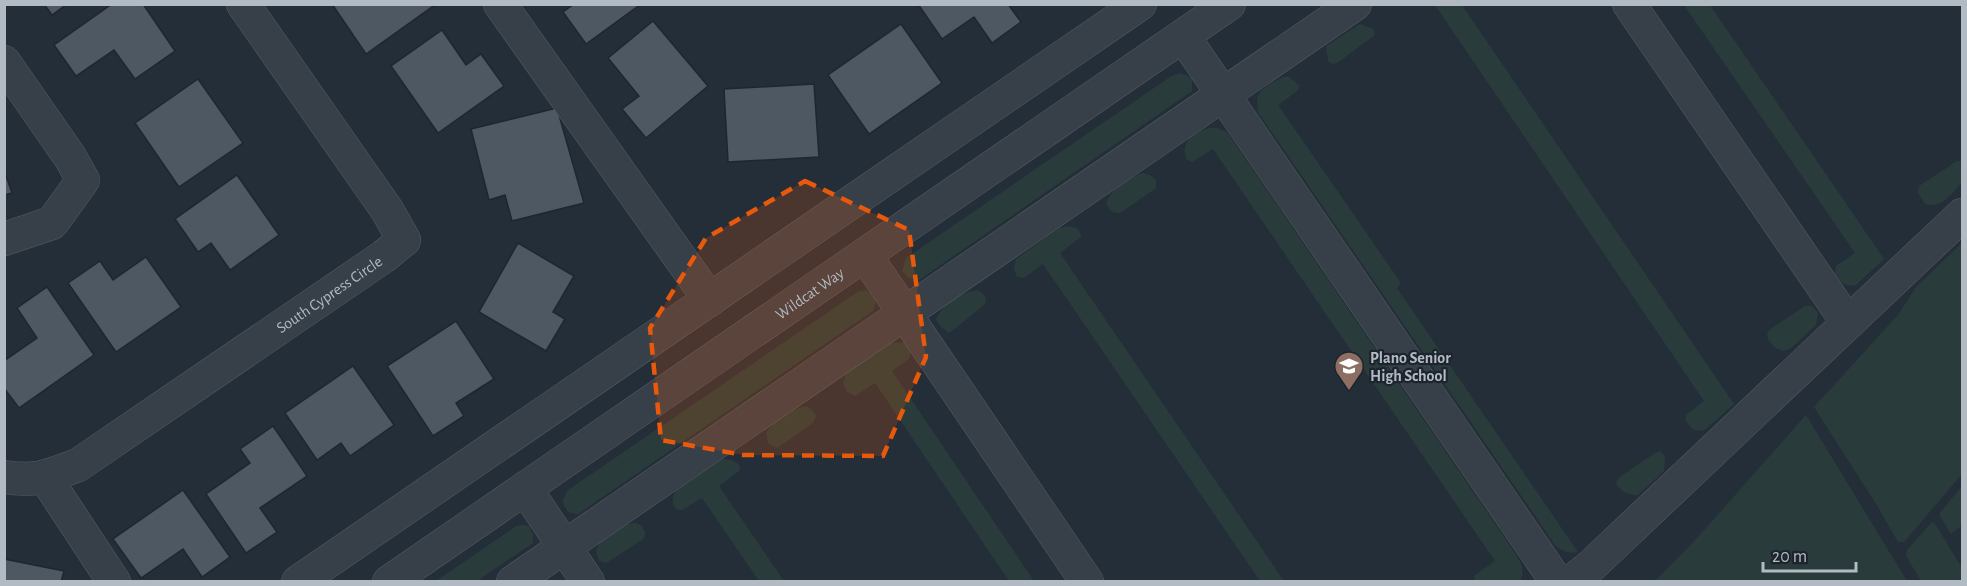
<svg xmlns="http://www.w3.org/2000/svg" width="1967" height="586" font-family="'Alegreya Sans',sans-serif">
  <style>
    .green { fill: #293c3b }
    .building { fill: #4d5863; stroke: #1f262f; stroke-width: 1.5 }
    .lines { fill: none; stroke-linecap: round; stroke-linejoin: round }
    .minor-casing { stroke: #555d66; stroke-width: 34 }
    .minor { stroke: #373f48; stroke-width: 33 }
    .marked { fill: #e8590c; fill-opacity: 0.2; stroke: #e8590c; stroke-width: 4.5; stroke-dasharray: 12 8; stroke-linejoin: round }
    .labels { text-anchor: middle; stroke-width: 4.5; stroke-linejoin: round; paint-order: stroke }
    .street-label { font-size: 16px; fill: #b2bac4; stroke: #1d242d }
    .poi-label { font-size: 16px; font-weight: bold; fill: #b2bac4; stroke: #1d242d; text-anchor: start }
  </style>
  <rect width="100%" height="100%" fill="#242e38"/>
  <!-- green -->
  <g class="green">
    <path d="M1435,5h27l272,399 -28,25c-11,5 -16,-1 -21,-10l2,-5 17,-13z"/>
    <path d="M1684,5h26l174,254 -28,26c-11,3 -16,-3 -21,-11l1,-8 19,-13z"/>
    <polygon points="1360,24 1373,29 1375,35 1337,63 1332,64 1328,61 1326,46"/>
    <path d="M1179,73l7,2 6,4v12l-273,189c-8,-1 -12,-2 -17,-9l4,-13 264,-181z"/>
    <path d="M1288,76l12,10 -4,6 -18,13 123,178 -4,5 181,264c-10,2 -16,-1 -23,-7l-297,-433c0,-5 -2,-11 0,-16 5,-11 20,-17 30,-20z"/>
    <path d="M1210,128h7l10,4 290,424c5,9 8,16 3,25h-45l-1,-5 21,-15 -282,-412 -21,13 -6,-3c-6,-16 8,-28 24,-31z"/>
    <path d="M1957,161h5v21c-10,11 -20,27 -37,22l-7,-11 1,-7z"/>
    <path d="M1142,173l8,2 6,5v8l-36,25c-9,0 -10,-3 -14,-10 5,-14 23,-25 36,-30z"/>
    <polygon points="1068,226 1077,228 1082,236 1060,253 1284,581 1260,581 1043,264 1024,278 1017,277 1014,269 1016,259 1059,228"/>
    <polygon points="1962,243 1962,474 1904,542 1898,542 1878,507 1814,407 1898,315 1916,287"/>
    <polygon points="866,290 872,294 876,301 873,311 578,514 568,512 562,502 568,490 859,291"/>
    <path d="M978,290l7,6 1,6 -4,5 -33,26 -9,-7 -4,-7c8,-16 25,-27 42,-29z"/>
    <polygon points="1805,306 1811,306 1818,312 1816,325 1791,348 1784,351 1775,348 1768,339 1767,335 1769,330"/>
    <polygon points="904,342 911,351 909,359 892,371 1034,581 1009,581 875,383 855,396 846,391 843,383 846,373 890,343"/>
    <path d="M807,406l6,5 3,5 -3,7 -36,25 -9,-5 -2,-10c8,-13 26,-25 41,-27z"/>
    <polygon points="1806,415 1907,581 1655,581 1698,537"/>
    <path d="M1660,451l5,5 -1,15 -26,24c-11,0 -16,-2 -22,-12l2,-5 37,-25z"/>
    <path d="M724,459l8,1 7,4 1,6 -21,16 65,95h-25l-57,-83 -20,12c-12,0 -11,-13 -5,-21l42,-29z"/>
    <polygon points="1962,486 1962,525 1951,534 1940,516 1940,513"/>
    <polygon points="1932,522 1935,524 1962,568 1962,581 1921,581 1906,556 1907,550"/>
    <polygon points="635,523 641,525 646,534 642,540 606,563 599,561 596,552 599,543 626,524"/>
    <polygon points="523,525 529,526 533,535 533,543 477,581 436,581 516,526"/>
  </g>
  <!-- building -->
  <g class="building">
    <polygon points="44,4 67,4 52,15"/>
    <polygon points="112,4 143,4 175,51 135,79 114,50 76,76 54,45"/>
    <polygon points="332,4 436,4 366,54"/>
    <polygon points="574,4 641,4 586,44 563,12"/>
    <polygon points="918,4 1008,4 1021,22 992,43 974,17 942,39"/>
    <polygon points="653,21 708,86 646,138 622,109 639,96 608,58"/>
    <polygon points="901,24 942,83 869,134 828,75"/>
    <polygon points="442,30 466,65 481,54 504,86 438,133 391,66"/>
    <polygon points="198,79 243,143 179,187 135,123"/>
    <polygon points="814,84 819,157 728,162 724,89"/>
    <polygon points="557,108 584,203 512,221 505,195 489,200 471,129"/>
    <polygon points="4,170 12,193 4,195"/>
    <polygon points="237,175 279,235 230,270 211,243 198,252 175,219"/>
    <polygon points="518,243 574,276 553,312 565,319 546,351 479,312"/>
    <polygon points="146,257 181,307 116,352 68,283 100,261 113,280"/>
    <polygon points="47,287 94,355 19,408 4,388 4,361 37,338 17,308"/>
    <polygon points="456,321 494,379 456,403 464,416 433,436 387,366"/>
    <polygon points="353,366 394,425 350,456 341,443 317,460 285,413"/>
    <polygon points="273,426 307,476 260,508 277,532 246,553 206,494 250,463 240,449"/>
    <polygon points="183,490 230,557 202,577 183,549 141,578 113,539"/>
    <polygon points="4,559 64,571 61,582 4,582"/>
  </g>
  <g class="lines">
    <!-- minor casing -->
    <g class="minor-casing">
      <g id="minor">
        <polyline points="500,4 710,300"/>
        <polyline points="1629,4 1848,323"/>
        <polyline points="1183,36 1557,582"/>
        <polyline points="4,62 70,157 83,180 52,223 4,239"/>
        <polyline points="865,255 1087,582"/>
        <path id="s1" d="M4,477c34,5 44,-1 74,-12l305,-208 21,-17 -17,-30 -144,-206"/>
        <polyline points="45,477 114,582"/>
        <polyline points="525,488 588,582"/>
        <polyline points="298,582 1140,4"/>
        <path id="s2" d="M389,582l840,-578"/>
        <polyline points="513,582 1355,4"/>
        <polyline points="1571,582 1591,566 1962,215"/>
      </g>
    </g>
    <!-- minor -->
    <use href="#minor" class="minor"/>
  </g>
  <!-- marked area -->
  <path class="marked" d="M805,181l104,49 17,127 -43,99 -140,-1 -82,-15 -11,-112 56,-90z"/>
  <!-- icons -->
  <defs>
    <g id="school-pin" transform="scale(1.5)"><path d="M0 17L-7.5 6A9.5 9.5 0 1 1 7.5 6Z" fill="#8d6e63" stroke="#1d242d"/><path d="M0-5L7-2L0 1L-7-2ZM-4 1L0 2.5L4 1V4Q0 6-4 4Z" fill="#fff"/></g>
  </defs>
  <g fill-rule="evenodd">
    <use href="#school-pin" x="1349" y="366"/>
  </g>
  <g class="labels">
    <!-- street labels -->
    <g class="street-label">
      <text dy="6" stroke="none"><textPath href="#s2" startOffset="510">Wildcat Way</textPath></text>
      <text dy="6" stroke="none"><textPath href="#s1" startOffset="380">South Cypress Circle</textPath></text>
    </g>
    <!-- poi labels -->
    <g class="poi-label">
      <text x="1370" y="363">Plano Senior<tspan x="1370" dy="18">High School</tspan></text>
    </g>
  </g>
  <!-- border -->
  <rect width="1967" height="586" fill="none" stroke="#b2bac4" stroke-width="12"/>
  <!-- scale -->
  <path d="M1763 562v9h93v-9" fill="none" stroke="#b2bac4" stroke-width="3"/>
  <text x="1772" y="562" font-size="18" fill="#b2bac4" stroke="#1d242d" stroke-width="4.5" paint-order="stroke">20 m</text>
</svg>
